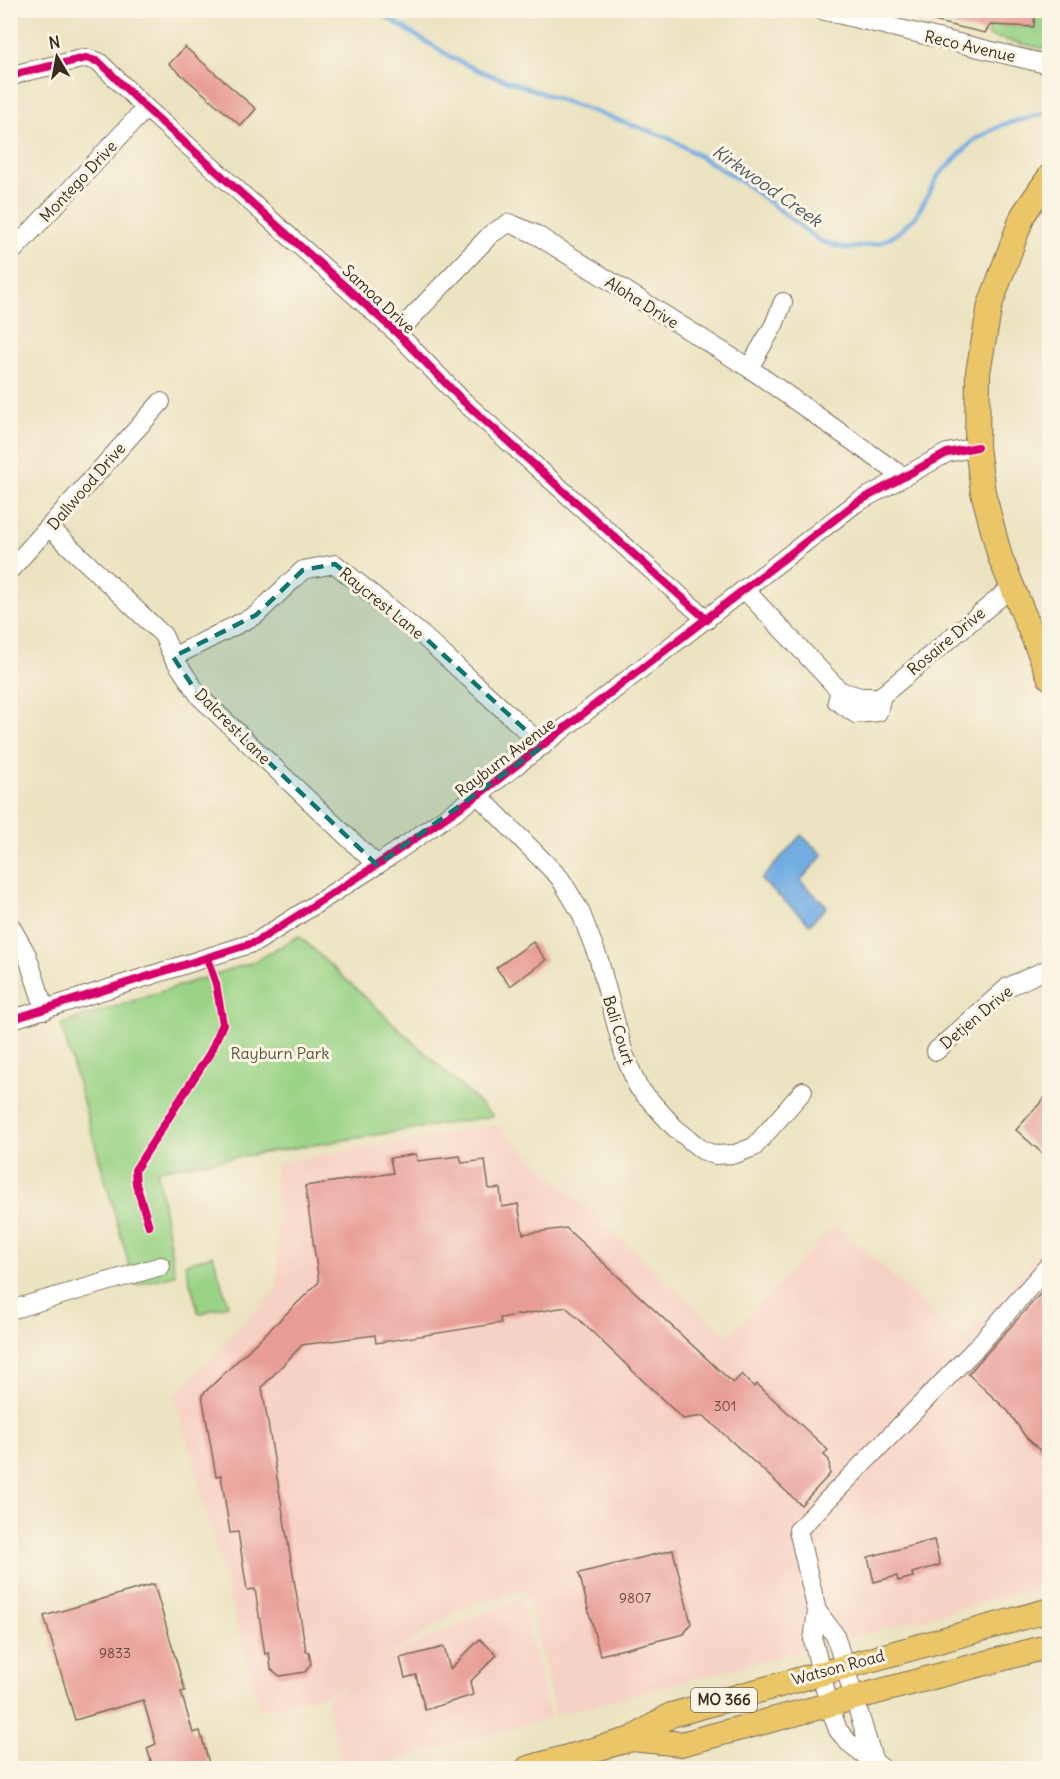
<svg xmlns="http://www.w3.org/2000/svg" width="1060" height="1779" font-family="Delius,sans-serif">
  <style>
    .built { fill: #f6d1c5 }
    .green { fill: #9ad386; stroke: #6a7e52; stroke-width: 1.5 }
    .water { fill: #72ade2; stroke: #566c80; stroke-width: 1.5 }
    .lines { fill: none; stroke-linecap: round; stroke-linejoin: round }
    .stream { stroke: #72ade2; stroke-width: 4.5 }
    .building { fill: #e89e97 }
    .minor-casing { stroke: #796b57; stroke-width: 20 }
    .major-casing { stroke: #796b57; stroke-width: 26 }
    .minor { stroke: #fff; stroke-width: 18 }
    .major { stroke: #ebc669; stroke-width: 24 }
    .cycleway-casing { stroke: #fcf5e5; stroke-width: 11 }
    .cycleway { stroke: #d6006c; stroke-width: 8 }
    .marked { fill: #0f766e; fill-opacity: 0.2; stroke: #0f766e; stroke-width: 4.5; stroke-dasharray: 12 8; stroke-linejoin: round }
    .labels { text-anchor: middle; stroke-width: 6; stroke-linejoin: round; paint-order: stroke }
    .number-label { font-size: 14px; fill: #66473c }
    .shield { fill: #fcf5e5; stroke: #75675a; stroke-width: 1.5 }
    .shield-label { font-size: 15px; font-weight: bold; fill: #3b2a1e }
    .street-label { font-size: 16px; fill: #3b2a1e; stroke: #fcf5e5 }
    .park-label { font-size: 16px; fill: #535438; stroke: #fcf5e5 }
    .water-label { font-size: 18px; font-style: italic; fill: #4e5863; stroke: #fcf5e5 }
  </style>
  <rect width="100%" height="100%" fill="#fcf5e5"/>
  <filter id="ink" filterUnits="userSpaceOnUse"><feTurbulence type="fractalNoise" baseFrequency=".0167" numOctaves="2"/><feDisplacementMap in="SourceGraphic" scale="12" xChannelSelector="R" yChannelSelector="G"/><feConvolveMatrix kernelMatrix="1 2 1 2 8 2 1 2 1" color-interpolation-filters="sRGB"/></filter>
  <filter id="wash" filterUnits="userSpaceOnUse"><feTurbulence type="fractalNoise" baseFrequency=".008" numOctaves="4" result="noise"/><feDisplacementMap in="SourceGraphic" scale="24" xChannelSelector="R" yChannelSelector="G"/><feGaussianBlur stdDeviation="1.35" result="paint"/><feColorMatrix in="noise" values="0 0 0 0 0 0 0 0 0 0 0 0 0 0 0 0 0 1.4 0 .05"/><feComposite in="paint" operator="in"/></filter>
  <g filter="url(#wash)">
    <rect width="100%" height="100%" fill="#ebe3c1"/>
    <!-- built -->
    <polygon class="built" points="497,1125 728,1337 835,1224 963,1340 1049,1241 1049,1585 556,1715 525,1589 458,1610 383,1660 485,1612 521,1599 550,1718 366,1768 342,1768 326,1700 369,1670 332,1693 260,1710 175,1395 277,1289 276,1163"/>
    <!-- green -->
    <g class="green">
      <polygon points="1035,11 1049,11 1049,50 988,36 990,25 1034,27"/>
      <polygon points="299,936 493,1116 157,1170 175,1275 135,1285 61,1024 253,962"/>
      <polygon points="213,1255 228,1305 199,1314 185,1264"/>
    </g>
    <!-- water -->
    <polygon class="water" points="801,835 823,855 800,881 827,906 810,924 761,880"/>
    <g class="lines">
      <!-- stream -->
      <polyline class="stream" points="375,10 454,59 482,72 669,138 743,182 820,241 848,249 880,243 898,233 916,216 939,175 974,140 1002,125 1049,112"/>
    </g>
    <g id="blocks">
      <!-- building -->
      <g class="building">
        <polygon points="911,10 1035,10 1034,27 990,25 985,33 911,16"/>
        <polygon points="185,47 256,109 241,126 169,64"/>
        <polygon points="533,942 546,960 510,986 496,968"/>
        <polygon points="1050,1092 1050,1147 1043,1154 1016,1130"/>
        <polygon points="416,1154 417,1161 460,1156 462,1163 485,1160 489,1189 500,1188 502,1207 518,1204 523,1234 566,1228 733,1383 742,1374 754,1387 757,1384 828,1450 824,1455 829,1460 830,1474 801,1505 704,1416 683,1419 566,1307 500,1318 501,1323 376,1343 375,1335 302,1345 262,1387 306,1651 309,1652 311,1664 305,1672 280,1676 271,1669 269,1653 265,1654 255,1589 247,1590 238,1532 230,1533 221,1475 216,1476 202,1395 319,1282 305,1186 393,1173 390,1158"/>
        <polygon points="1050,1283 1050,1460 1025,1436 1008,1411 968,1374"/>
        <polygon points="934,1540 940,1565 912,1573 913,1577 898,1581 897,1576 874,1582 868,1557"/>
        <polygon points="673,1550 691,1623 684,1634 600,1655 579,1573"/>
        <polygon points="154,1584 185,1691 181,1692 193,1733 200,1731 209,1763 189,1768 153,1768 147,1748 156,1744 143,1700 75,1720 44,1616"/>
        <polygon points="480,1639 497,1655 470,1682 473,1695 425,1710 416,1675 405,1678 400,1658 444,1647 450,1669"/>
      </g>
    </g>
  </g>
  <g filter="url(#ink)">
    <use href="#blocks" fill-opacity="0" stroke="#796b57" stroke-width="1.5"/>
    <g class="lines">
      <!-- minor casing -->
      <g class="minor-casing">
        <g id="minor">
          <polyline points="821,10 1050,65"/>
          <polyline points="10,78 20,73 86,58 99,62 146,108 397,333 462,400 707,620"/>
          <polyline points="10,254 146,108"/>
          <polyline points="397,333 491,234 509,223 535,234 749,368 902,476"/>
          <polyline points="749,368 774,325 783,302"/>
          <polyline points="50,528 163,635 173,657 200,697 377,865"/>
          <polyline points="10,570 161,402"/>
          <polyline points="744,589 840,691 861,697 880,697 1011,588"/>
          <polyline points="173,657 256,615 303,570 335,564 422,635 543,746"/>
          <polyline points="840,691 837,701 856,714 878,712 882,695"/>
          <polyline points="478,795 560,878 580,911 599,960 624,1054 638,1087 674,1127 702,1150 715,1155 735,1154 754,1147 803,1091"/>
          <polyline points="10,925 27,955 45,1010"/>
          <polyline points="10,1020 256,942 377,865 478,795 856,503 947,453 977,447"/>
          <polyline points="936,1051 1008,987 1050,968"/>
          <polyline points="10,1310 161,1266"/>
          <polyline points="817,1611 835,1635 873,1759"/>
          <polyline points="882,1768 848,1742 838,1730 829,1705 813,1640 817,1611 798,1530 976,1348 1050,1264"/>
        </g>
      </g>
      <!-- major casing -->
      <g class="major-casing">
        <g id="major">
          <polyline points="1050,176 1023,215 990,305 978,372 977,447 983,492 1000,557 1050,678"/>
          <polyline points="632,1739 681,1744 1050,1646"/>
          <polyline points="528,1768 632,1739 671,1715 1050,1610"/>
        </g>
      </g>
      <!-- minor -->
      <use href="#minor" class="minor"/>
      <!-- major -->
      <use href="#major" class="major"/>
      <!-- cycleway casing -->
      <g class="cycleway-casing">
        <g id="cycleway">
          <polyline points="10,78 20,73 86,58 99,62 146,108 397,333 462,400 707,620"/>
          <polyline points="10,1020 256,942 377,865 478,795 856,503 947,453 977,447"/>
          <polyline points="149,1226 136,1184 135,1170 210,1053 223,1024 216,984 207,958"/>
        </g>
      </g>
      <!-- cycleway -->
      <use href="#cycleway" class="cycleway"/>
    </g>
  </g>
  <!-- marked area -->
  <path class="marked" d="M335,564l87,71 121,111 -166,119 -177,-168 -27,-40 83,-42 47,-45z"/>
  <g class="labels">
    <!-- number labels -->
    <g class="number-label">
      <text x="725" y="1411">301</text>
      <text x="635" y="1603">9807</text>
      <text x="115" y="1658">9833</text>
    </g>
    <!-- shield labels -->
    <rect class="shield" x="691" y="1688" width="66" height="24" rx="4.5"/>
    <g class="shield-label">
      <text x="724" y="1705">MO 366</text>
    </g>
    <!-- street labels -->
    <g class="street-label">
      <text transform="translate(970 46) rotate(13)" y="6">Reco Avenue</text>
      <text transform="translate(78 181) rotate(-47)" y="6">Montego Drive</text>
      <text transform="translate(379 299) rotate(43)" y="6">Samoa Drive</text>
      <text transform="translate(642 302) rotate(32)" y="6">Aloha Drive</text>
      <text transform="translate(86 486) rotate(-49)" y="6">Dallwood Drive</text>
      <text transform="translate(382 603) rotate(39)" y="6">Raycrest Lane</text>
      <text transform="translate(946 641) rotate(-40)" y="6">Rosaire Drive</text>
      <text transform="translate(233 726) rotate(45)" y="6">Dalcrest Lane</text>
      <text transform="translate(505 757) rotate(-37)" y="6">Rayburn Avenue</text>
      <text transform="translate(976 1017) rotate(-40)" y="6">Detjen Drive</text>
      <text transform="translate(619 1030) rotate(73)" y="6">Bali Court</text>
      <text transform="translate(838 1667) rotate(-15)" y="6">Watson Road</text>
    </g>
    <!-- park labels -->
    <g class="park-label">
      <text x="280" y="1059">Rayburn Park</text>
    </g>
    <!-- water labels -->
    <g class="water-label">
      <text transform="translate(767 186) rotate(35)" y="6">Kirkwood Creek</text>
    </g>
  </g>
  <!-- margin -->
  <rect width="1060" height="1779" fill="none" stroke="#fcf5e5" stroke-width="36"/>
  <!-- north arrow -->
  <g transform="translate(57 57) rotate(350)" stroke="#fcf5e5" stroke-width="4.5" paint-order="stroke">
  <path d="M0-4.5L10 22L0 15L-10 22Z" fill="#3b2a1e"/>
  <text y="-9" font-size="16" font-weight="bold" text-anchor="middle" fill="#3b2a1e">N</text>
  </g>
</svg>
